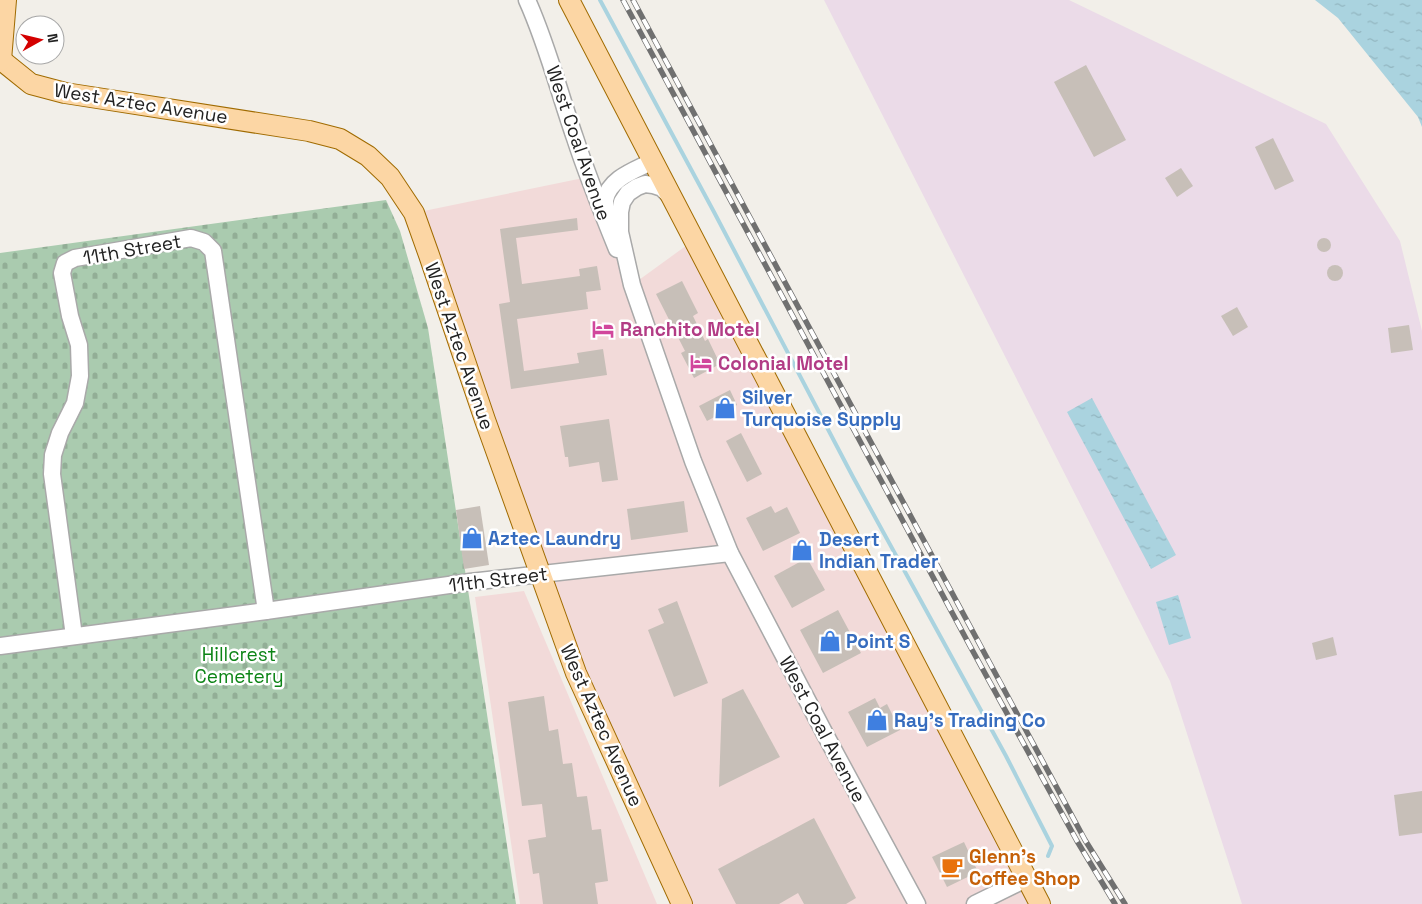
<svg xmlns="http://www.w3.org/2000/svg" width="1422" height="904" font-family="'Space Grotesk',sans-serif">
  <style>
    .commercial { fill: #f2dad9 }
    .industrial { fill: #ebdbe8 }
    .cemetery { fill: url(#cemetery-stones) }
    .water { fill: url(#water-ripples) }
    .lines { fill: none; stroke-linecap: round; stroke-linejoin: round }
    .stream { stroke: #aad3df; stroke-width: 4 }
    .building { fill: #c7bfb8 }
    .minor-casing { stroke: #a9a9a9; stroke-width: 19 }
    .major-casing { stroke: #a06b00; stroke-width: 22 }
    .minor { stroke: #fff; stroke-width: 16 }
    .major { stroke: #fcd6a4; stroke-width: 20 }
    .rail-casing { stroke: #707070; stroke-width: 5.5 }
    .rail { stroke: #fff; stroke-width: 4; stroke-dasharray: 11; stroke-linecap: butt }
    .labels { text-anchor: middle; stroke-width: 5; stroke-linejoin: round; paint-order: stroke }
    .street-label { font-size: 19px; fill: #222; stroke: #fff }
    .hotel-label { font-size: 19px; font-weight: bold; fill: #b23c85; stroke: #fff; text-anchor: start }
    .shop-label { font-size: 19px; font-weight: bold; fill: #366cbe; stroke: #fff; text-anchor: start }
    .park-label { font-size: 19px; fill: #0c8416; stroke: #fff }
    .food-label { font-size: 19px; font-weight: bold; fill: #c56008; stroke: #fff; text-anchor: start }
  </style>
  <defs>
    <pattern id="cemetery-stones" width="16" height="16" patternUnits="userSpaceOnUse" patternTransform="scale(1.25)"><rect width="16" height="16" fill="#aacbaf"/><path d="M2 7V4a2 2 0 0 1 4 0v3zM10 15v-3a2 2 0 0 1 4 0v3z" fill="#92ae96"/></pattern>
    <pattern id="water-ripples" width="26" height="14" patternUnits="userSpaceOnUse" patternTransform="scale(1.25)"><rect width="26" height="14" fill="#aad3df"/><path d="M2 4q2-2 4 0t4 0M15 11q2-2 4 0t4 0" fill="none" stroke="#92b5bf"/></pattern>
  </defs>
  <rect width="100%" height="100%" fill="#f2efe9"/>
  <!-- commercial -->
  <g class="commercial">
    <polygon points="588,177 632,285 694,240 1040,904 682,904 576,673 414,213"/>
    <polygon points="524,591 657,904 520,904 475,597"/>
  </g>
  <!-- industrial -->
  <polygon class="industrial" points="824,0 1069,0 1326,124 1400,241 1422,331 1422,904 1242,904 1170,681"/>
  <!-- cemetery -->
  <polygon class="cemetery" points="386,200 400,231 428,328 516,904 0,904 0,253"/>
  <!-- water -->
  <g class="water">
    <polygon points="1315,0 1422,0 1422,127 1418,117 1338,18"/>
    <polygon points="1092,398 1176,555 1151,569 1067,412"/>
    <polygon points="1178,595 1191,638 1169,645 1156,602"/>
  </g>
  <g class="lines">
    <!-- stream -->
    <polyline class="stream" points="600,0 714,212 853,477 1006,756 1052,846 1048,856"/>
  </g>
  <!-- building -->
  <g class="building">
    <polygon points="1086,65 1126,140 1094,157 1054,82"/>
    <polygon points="1273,138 1294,181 1275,190 1255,147"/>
    <polygon points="1181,168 1193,186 1177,197 1165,178"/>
    <polygon points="577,218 578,230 516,238 522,284 580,276 579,269 597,266 601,290 586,292 588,309 517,319 524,371 579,363 577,353 603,349 607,375 511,389 499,304 510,302 500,229"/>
    <circle cx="1324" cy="245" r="7"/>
    <circle cx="1335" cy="273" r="8"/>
    <polygon points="682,281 698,313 693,316 705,341 708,339 720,364 694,378 681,353 685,351 656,294"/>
    <polygon points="1237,307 1248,327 1233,336 1221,316"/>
    <polygon points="1409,325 1413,350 1391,353 1388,328"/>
    <polygon points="730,390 737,405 707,421 699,406"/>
    <polygon points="609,419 618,480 602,482 599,462 569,467 568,457 565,457 560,426"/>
    <polygon points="741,433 762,474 747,482 726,441"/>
    <polygon points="684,501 688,532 631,540 627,509"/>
    <polygon points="480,506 489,565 464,569 456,510"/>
    <polygon points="771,506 775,513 787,507 800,533 763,551 746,518"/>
    <polygon points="807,558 825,590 792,608 774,576"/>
    <polygon points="677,601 708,683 674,697 648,630 664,623 658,609"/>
    <polygon points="838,610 861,653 823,673 800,630"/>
    <polygon points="1333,637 1337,655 1316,660 1312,643"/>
    <polygon points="743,689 780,757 719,787 722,699"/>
    <polygon points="544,696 549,731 558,729 563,764 572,763 577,797 587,796 592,830 601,829 608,881 595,883 598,904 543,904 539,873 533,874 528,840 546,837 542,804 522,806 508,702"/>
    <polygon points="875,698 880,708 887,704 900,730 867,747 848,712"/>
    <polygon points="1422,791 1422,833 1399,836 1394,795"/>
    <polygon points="814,818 856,898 846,904 804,904 798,893 779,904 736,904 718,869"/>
    <polygon points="964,842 978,872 947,887 932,857"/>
  </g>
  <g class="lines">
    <!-- minor casing -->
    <g class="minor-casing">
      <g id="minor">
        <path d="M527,0c20,44 32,92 48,138 12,37 27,74 42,111"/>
        <polyline points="671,197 662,188 653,185 645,184 637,187 628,193 622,202 620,212 620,232 632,285 693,461 730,553 826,736 917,904"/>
        <path d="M606,216c0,-5 -1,-11 -1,-16 4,-22 31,-30 48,-39"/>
        <polyline points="74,636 52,474 53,455 60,433 75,403 80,376 79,345 70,316 62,273 65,263 75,258 191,238 204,242 213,251 266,611"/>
        <polyline points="0,646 266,611 470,582 730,553"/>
        <polyline points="975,904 1026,879"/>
      </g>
    </g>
    <!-- major casing -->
    <g class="major-casing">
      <g id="major">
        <polyline points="569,0 1040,904"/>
        <polyline points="0,59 31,84 65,93 309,131 340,139 368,156 390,177 414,213 429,255 485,420 576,673 682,904"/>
        <polyline points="1,60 6,0"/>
      </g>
    </g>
    <!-- minor -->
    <use href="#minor" class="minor"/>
    <!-- major -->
    <use href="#major" class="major"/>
    <!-- rail casing -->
    <g class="rail-casing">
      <g id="rail">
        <polyline points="623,0 970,646 1077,841 1115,904"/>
        <polyline points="633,0 1085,840 1125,904"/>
      </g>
    </g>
    <!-- rail -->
    <use href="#rail" class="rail"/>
  </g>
  <!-- icons -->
  <defs>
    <g id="hotel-bare" transform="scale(1.725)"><path d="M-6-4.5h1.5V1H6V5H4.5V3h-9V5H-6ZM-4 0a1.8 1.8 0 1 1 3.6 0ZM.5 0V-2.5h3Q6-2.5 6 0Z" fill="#d1479c" stroke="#fff" stroke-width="2.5" paint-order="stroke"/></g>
    <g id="shop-bare" transform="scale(1.725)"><path d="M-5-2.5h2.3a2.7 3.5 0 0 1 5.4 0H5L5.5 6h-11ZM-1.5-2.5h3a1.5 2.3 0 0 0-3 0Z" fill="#3f7fe0" stroke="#fff" stroke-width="2.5" paint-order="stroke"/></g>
    <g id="cafe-bare" transform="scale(1.725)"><path d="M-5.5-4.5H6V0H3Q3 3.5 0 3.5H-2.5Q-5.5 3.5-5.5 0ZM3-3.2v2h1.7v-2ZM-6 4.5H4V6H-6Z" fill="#e8710a" stroke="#fff" stroke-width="2.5" paint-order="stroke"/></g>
  </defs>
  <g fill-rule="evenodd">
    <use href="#hotel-bare" x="603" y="329"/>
    <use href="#hotel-bare" x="701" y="363"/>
    <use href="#shop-bare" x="725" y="408"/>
    <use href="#shop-bare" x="472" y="538"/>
    <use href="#shop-bare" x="802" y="550"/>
    <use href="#shop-bare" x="830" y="641"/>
    <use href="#shop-bare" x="877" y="720"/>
    <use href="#cafe-bare" x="952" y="867"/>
  </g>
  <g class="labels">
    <!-- street labels -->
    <g class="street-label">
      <text transform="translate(141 103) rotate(9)" y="7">West Aztec Avenue</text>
      <text transform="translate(579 143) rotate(71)" y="7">West Coal Avenue</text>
      <text transform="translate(132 249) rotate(-10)" y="7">11th Street</text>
      <text transform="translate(460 346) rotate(71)" y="7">West Aztec Avenue</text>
      <text transform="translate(498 579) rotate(-7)" y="7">11th Street</text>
      <text transform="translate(602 725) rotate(66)" y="7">West Aztec Avenue</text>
      <text transform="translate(823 729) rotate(62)" y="7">West Coal Avenue</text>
    </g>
    <!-- hotel labels -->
    <g class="hotel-label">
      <text x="620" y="336">Ranchito Motel</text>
      <text x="718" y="370">Colonial Motel</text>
    </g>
    <!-- shop labels -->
    <g class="shop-label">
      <text x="742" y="404">Silver<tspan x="742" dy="22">Turquoise Supply</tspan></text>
      <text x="488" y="545">Aztec Laundry</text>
      <text x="819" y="546">Desert<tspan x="819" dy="22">Indian Trader</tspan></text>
      <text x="846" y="648">Point S</text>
      <text x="894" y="727">Ray's Trading Co</text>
    </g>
    <!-- park labels -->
    <g class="park-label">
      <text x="239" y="661">Hillcrest<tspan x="239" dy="22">Cemetery</tspan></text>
    </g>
    <!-- food labels -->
    <g class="food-label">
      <text x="969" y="863">Glenn's<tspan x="969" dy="22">Coffee Shop</tspan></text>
    </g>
  </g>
  <!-- north arrow -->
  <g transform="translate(40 40) rotate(82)"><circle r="24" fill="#ffffff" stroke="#a7a7a7"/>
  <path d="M0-4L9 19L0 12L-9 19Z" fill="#d40000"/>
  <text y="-8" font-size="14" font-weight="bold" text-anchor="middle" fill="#222222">N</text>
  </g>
</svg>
